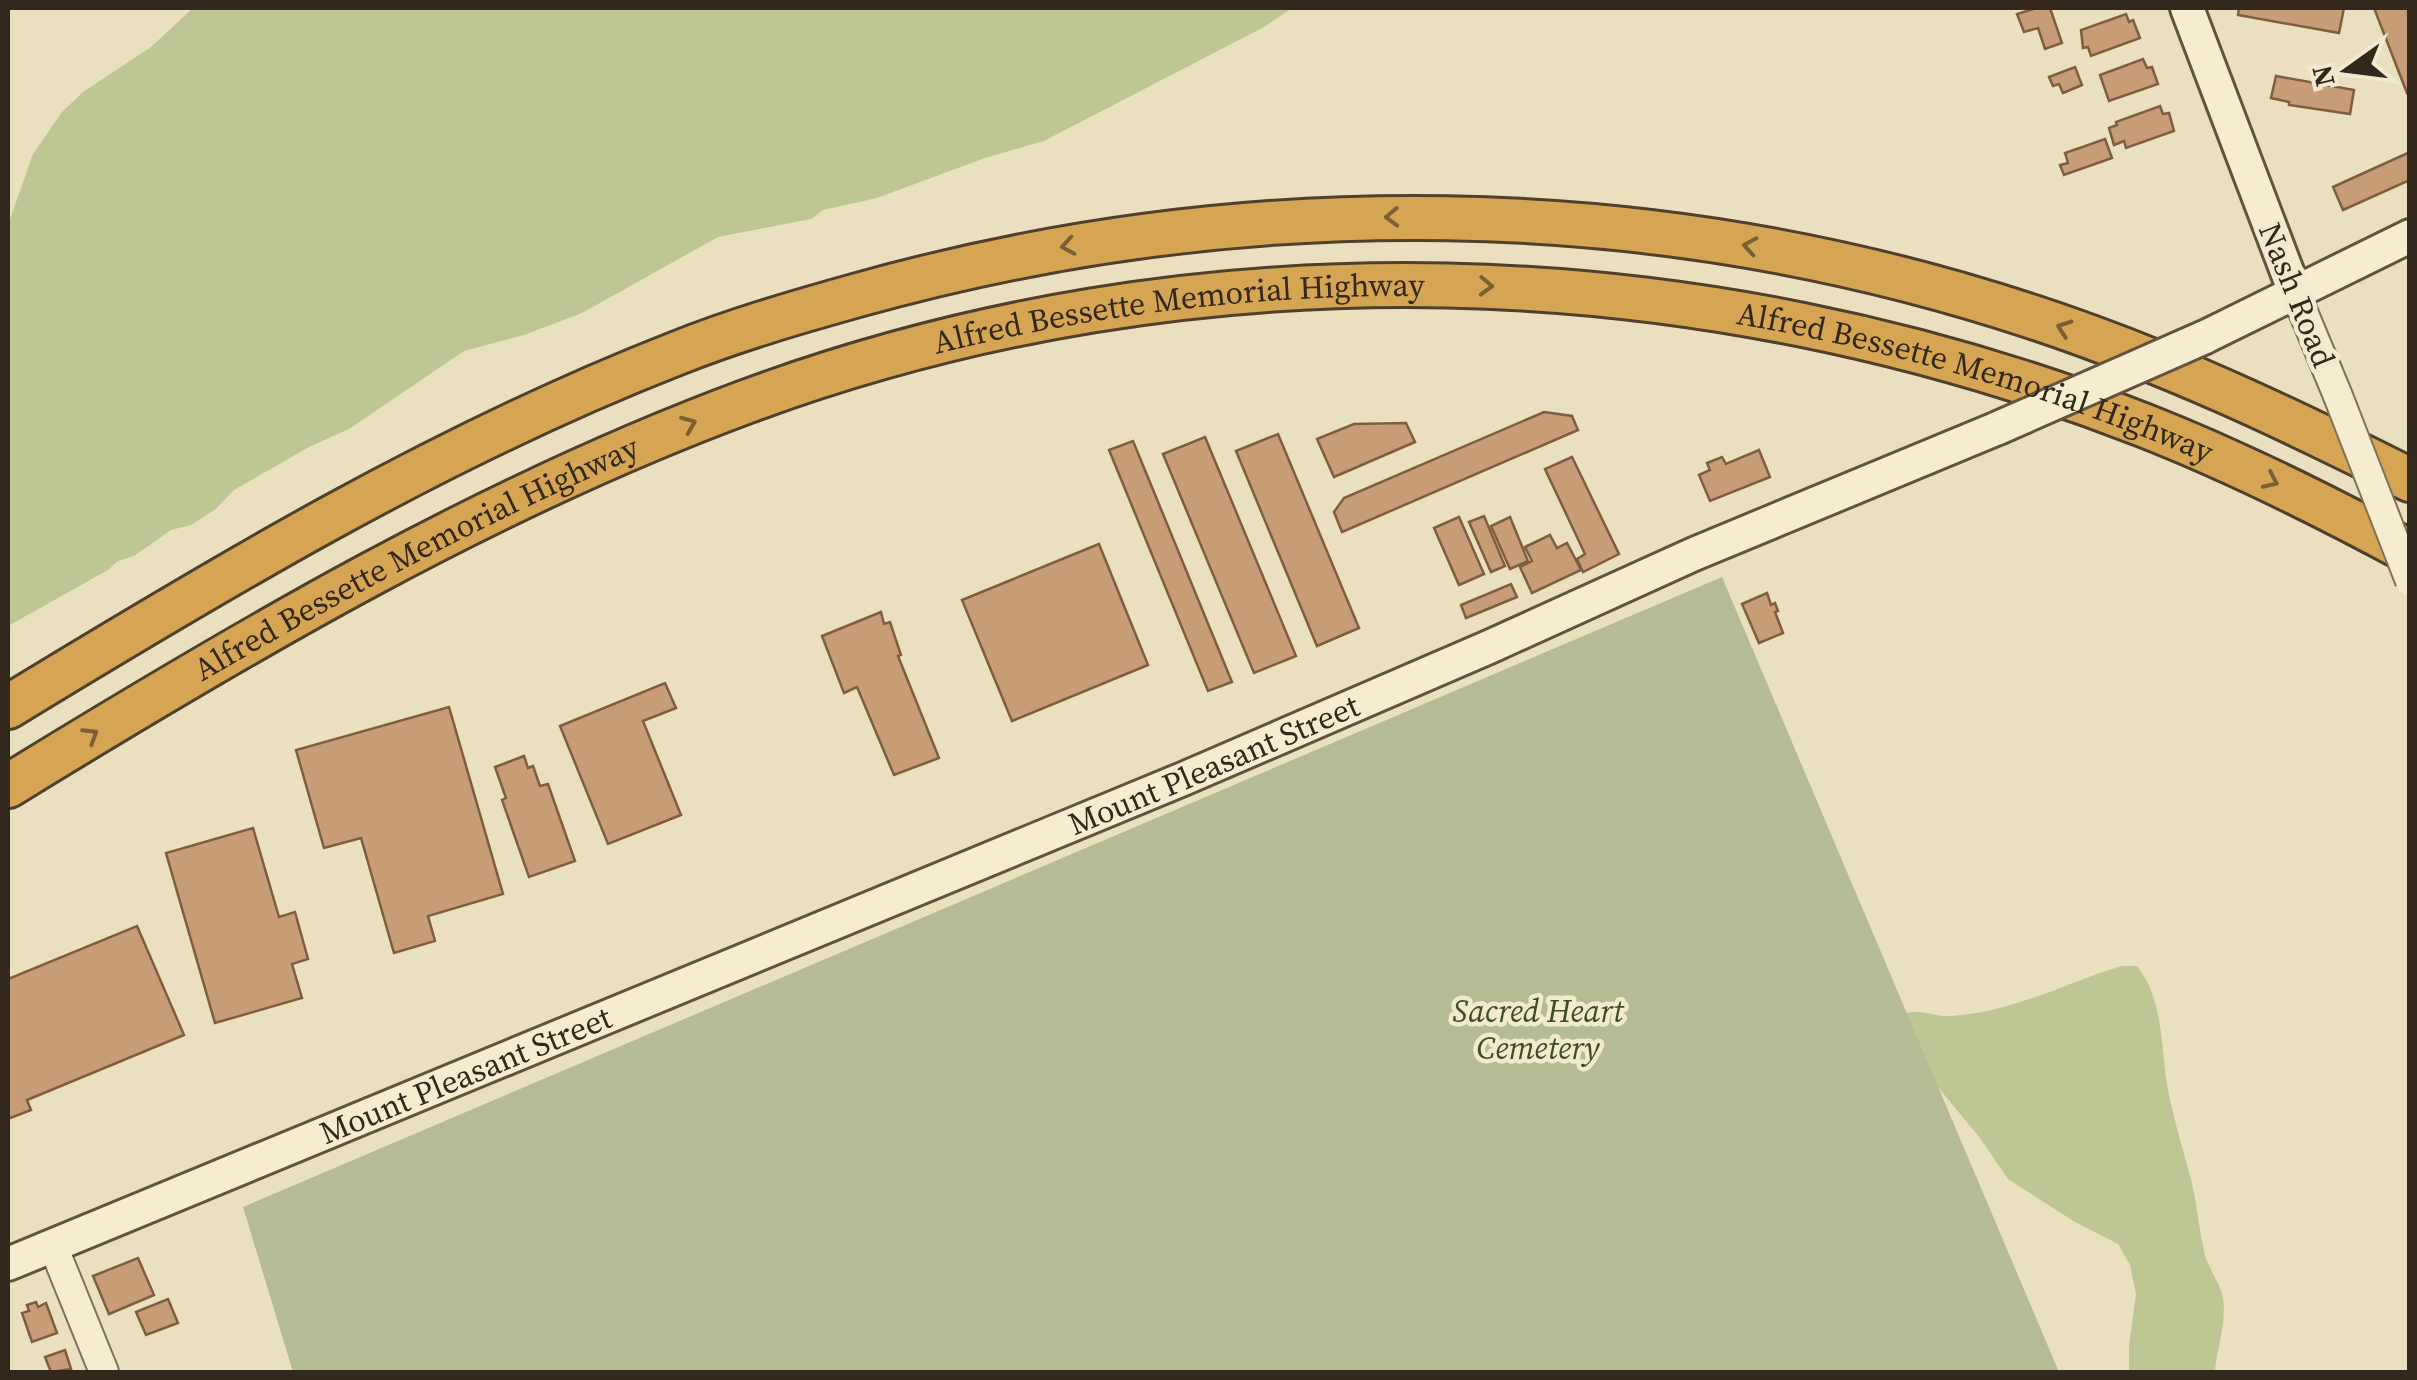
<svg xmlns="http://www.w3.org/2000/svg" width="2417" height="1380" font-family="'Source Serif 4',serif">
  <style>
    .green { fill: #bec794 }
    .cemetery { fill: #b5bc93 }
    .building { fill: #c79d77; stroke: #7f5d40; stroke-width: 2.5 }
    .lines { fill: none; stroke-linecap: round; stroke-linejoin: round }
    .tertiary-casing { stroke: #827159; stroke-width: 32 }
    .secondary-casing { stroke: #63523c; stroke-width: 38 }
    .motorway-casing { stroke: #4f3f2d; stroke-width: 48 }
    .tertiary { stroke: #f6edd1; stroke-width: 28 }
    .secondary { stroke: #f6edd1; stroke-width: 32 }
    .motorway { stroke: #d6a553; stroke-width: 42 }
    .tertiary-bridge-casing { stroke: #827159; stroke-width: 32; stroke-linecap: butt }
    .secondary-bridge-casing { stroke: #63523c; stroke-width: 38; stroke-linecap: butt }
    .tertiary-bridge { stroke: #f6edd1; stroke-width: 28 }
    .secondary-bridge { stroke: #f6edd1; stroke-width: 32 }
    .oneway { stroke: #7c6035 }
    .labels { text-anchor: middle; stroke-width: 9; stroke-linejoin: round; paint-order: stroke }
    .street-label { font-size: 32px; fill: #32281c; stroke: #f2eace }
    .park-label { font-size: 32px; font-style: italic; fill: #404d24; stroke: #f2eace }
  </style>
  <rect width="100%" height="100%" fill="#eae0bf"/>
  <!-- green -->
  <g class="green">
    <polygon points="193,8 1292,8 1264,27 1044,141 985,158 877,198 823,210 811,219 718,237 582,313 524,335 464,351 349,429 311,446 234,490 216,509 191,525 171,530 134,556 118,561 108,570 8,626 8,225 33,154 62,112 83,92 151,47"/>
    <path d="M2121,966h16c28,35 23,82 31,124 6,31 15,59 23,89 6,25 8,51 14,76 4,14 15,29 18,42 4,25 -6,50 -8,75h-86v-27l7,-51 -6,-29 -12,-21 -43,-22 -67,-43 -28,-41 -67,-81 -11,-36 5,-8c12,-4 25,3 38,3 11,0 22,-2 32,-3 51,-9 96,-32 144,-47z"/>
  </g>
  <!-- cemetery -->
  <polygon class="cemetery" points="1722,577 2059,1372 293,1372 243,1207"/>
  <!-- building -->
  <g class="building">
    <polygon points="2037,8 2050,8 2062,43 2045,49 2038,28 2024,32 2017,14"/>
    <polygon points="2239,8 2344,8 2339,33 2238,15"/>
    <polygon points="2374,8 2408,8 2410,91 2407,93"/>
    <polygon points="2126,14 2129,22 2133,20 2140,38 2091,56 2088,47 2083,48 2081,30"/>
    <polygon points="2143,59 2147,68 2152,67 2158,84 2109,101 2100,75"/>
    <polygon points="2075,67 2082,85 2063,93 2059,84 2053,86 2049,77"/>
    <polygon points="2276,76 2354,90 2350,114 2289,105 2289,102 2271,98"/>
    <polygon points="2160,106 2163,114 2169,113 2174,131 2126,148 2124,141 2114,145 2109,128 2117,125 2116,122"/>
    <polygon points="2105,139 2112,158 2064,175 2060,165 2068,163 2065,153"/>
    <polygon points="2410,152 2410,180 2343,210 2333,187"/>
    <polygon points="1544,412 1572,416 1578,430 1342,532 1334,512 1344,498"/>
    <polygon points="1406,423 1415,442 1334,477 1317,439 1354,424"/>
    <polygon points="1278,434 1359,628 1317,646 1236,451"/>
    <polygon points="1205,437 1296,656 1254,673 1163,454"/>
    <polygon points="1133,441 1232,682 1208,691 1109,450"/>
    <polygon points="1759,450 1770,477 1710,501 1699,475 1710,470 1707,463 1722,457 1726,464"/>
    <polygon points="1572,457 1619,554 1583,572 1577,559 1585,554 1545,469"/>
    <polygon points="1484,516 1505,566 1491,572 1469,522"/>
    <polygon points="1459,517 1484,574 1459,585 1434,528"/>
    <polygon points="1510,517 1528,561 1510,569 1491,526"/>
    <polygon points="1550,535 1557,548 1567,543 1581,570 1532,593 1520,567 1532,561 1525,547"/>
    <polygon points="1099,544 1148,665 1012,721 962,600"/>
    <polygon points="1511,584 1517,597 1466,618 1461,605"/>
    <polygon points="1767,593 1771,605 1775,603 1778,611 1775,612 1783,633 1759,643 1742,604"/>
    <polygon points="881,612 884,624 890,622 901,655 898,656 939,758 894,775 857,687 844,693 822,636"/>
    <polygon points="665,683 676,708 643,721 681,815 608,844 560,726"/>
    <polygon points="449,707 503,894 428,916 435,941 394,953 361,838 324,848 296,750"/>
    <polygon points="524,756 528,768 533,766 540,786 548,784 575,861 529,877 502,800 506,798 495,767"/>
    <polygon points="253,828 279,917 295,912 308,959 292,964 302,998 215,1023 166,853"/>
    <polygon points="137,926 184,1035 27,1100 31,1110 8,1119 8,979"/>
    <polygon points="138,1258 154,1295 109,1314 93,1276"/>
    <polygon points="168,1299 178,1323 146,1335 136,1312"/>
    <polygon points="36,1302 38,1307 46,1303 57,1333 32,1342 22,1313 29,1311 27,1305"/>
    <polygon points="65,1350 71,1369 51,1372 45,1357"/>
  </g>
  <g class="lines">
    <!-- tertiary casing -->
    <g class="tertiary-casing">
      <g id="tertiary">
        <polyline points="2294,290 2338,396"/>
        <polyline points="53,1246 104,1372"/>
      </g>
    </g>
    <!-- secondary casing -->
    <g class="secondary-casing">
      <g id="secondary">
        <polyline points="2187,8 2294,290"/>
        <polyline points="2205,337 2410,236"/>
        <path id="s1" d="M8,1264l1175,-485 306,-132 205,-93 304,-126"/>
      </g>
    </g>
    <!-- motorway casing -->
    <g class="motorway-casing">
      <g id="motorway">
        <path d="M8,707c215,-131 432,-261 667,-353 60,-24 122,-42 183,-59 386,-108 794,-104 1175,22 131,43 254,101 377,163"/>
        <path id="s2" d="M8,786c236,-145 478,-288 740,-385 450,-166 950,-150 1395,24 92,36 180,80 267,127"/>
      </g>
    </g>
    <!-- tertiary -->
    <use href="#tertiary" class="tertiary"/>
    <!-- secondary -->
    <use href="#secondary" class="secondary"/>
    <!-- motorway -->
    <use href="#motorway" class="motorway"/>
    <!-- tertiary-bridge casing -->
    <g class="tertiary-bridge-casing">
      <polyline id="tertiary-bridge" points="2338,396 2410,581"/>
    </g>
    <!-- secondary-bridge casing -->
    <g class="secondary-bridge-casing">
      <polyline id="secondary-bridge" points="1998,428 2205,337"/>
    </g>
    <!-- tertiary-bridge -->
    <use href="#tertiary-bridge" class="tertiary-bridge"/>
    <!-- secondary-bridge -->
    <use href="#secondary-bridge" class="secondary-bridge"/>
  </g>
  <!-- one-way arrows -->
  <defs><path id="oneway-chevron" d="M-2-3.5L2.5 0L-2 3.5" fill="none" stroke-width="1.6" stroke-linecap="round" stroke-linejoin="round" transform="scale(2.5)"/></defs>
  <g class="oneway">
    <use href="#oneway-chevron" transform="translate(1392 217) rotate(178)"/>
    <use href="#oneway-chevron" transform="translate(1068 246) rotate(170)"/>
    <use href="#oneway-chevron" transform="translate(1750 246) rotate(-170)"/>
    <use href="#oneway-chevron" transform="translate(1486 286) rotate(2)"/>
    <use href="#oneway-chevron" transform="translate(2064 328) rotate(-160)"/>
    <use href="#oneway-chevron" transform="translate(689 424) rotate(-22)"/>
    <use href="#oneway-chevron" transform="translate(2271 481) rotate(25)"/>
    <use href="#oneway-chevron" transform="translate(91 735) rotate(-32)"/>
  </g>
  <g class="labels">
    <!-- street labels -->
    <g class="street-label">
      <text transform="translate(2297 295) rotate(68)" y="11">Nash Road</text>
      <text dy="11" stroke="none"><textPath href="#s2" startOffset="1278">Alfred Bessette Memorial Highway</textPath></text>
      <text dy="11" stroke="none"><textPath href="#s2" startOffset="2088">Alfred Bessette Memorial Highway</textPath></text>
      <text dy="11" stroke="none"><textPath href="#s2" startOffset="468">Alfred Bessette Memorial Highway</textPath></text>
      <text dy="11" stroke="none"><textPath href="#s1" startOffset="1305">Mount Pleasant Street</textPath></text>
      <text dy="11" stroke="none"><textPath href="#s1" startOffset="495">Mount Pleasant Street</textPath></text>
    </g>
    <!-- park labels -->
    <g class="park-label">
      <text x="1538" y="1022">Sacred Heart<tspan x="1538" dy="37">Cemetery</tspan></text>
    </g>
  </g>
  <!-- border -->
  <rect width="2417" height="1380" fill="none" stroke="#32281c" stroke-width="20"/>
  <!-- north arrow -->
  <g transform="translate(2347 70) rotate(256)" stroke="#f2eace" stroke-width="8" paint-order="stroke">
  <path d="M0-8L18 38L0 25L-18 38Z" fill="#32281c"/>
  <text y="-15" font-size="28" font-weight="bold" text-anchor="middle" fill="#32281c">N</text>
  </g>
</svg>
